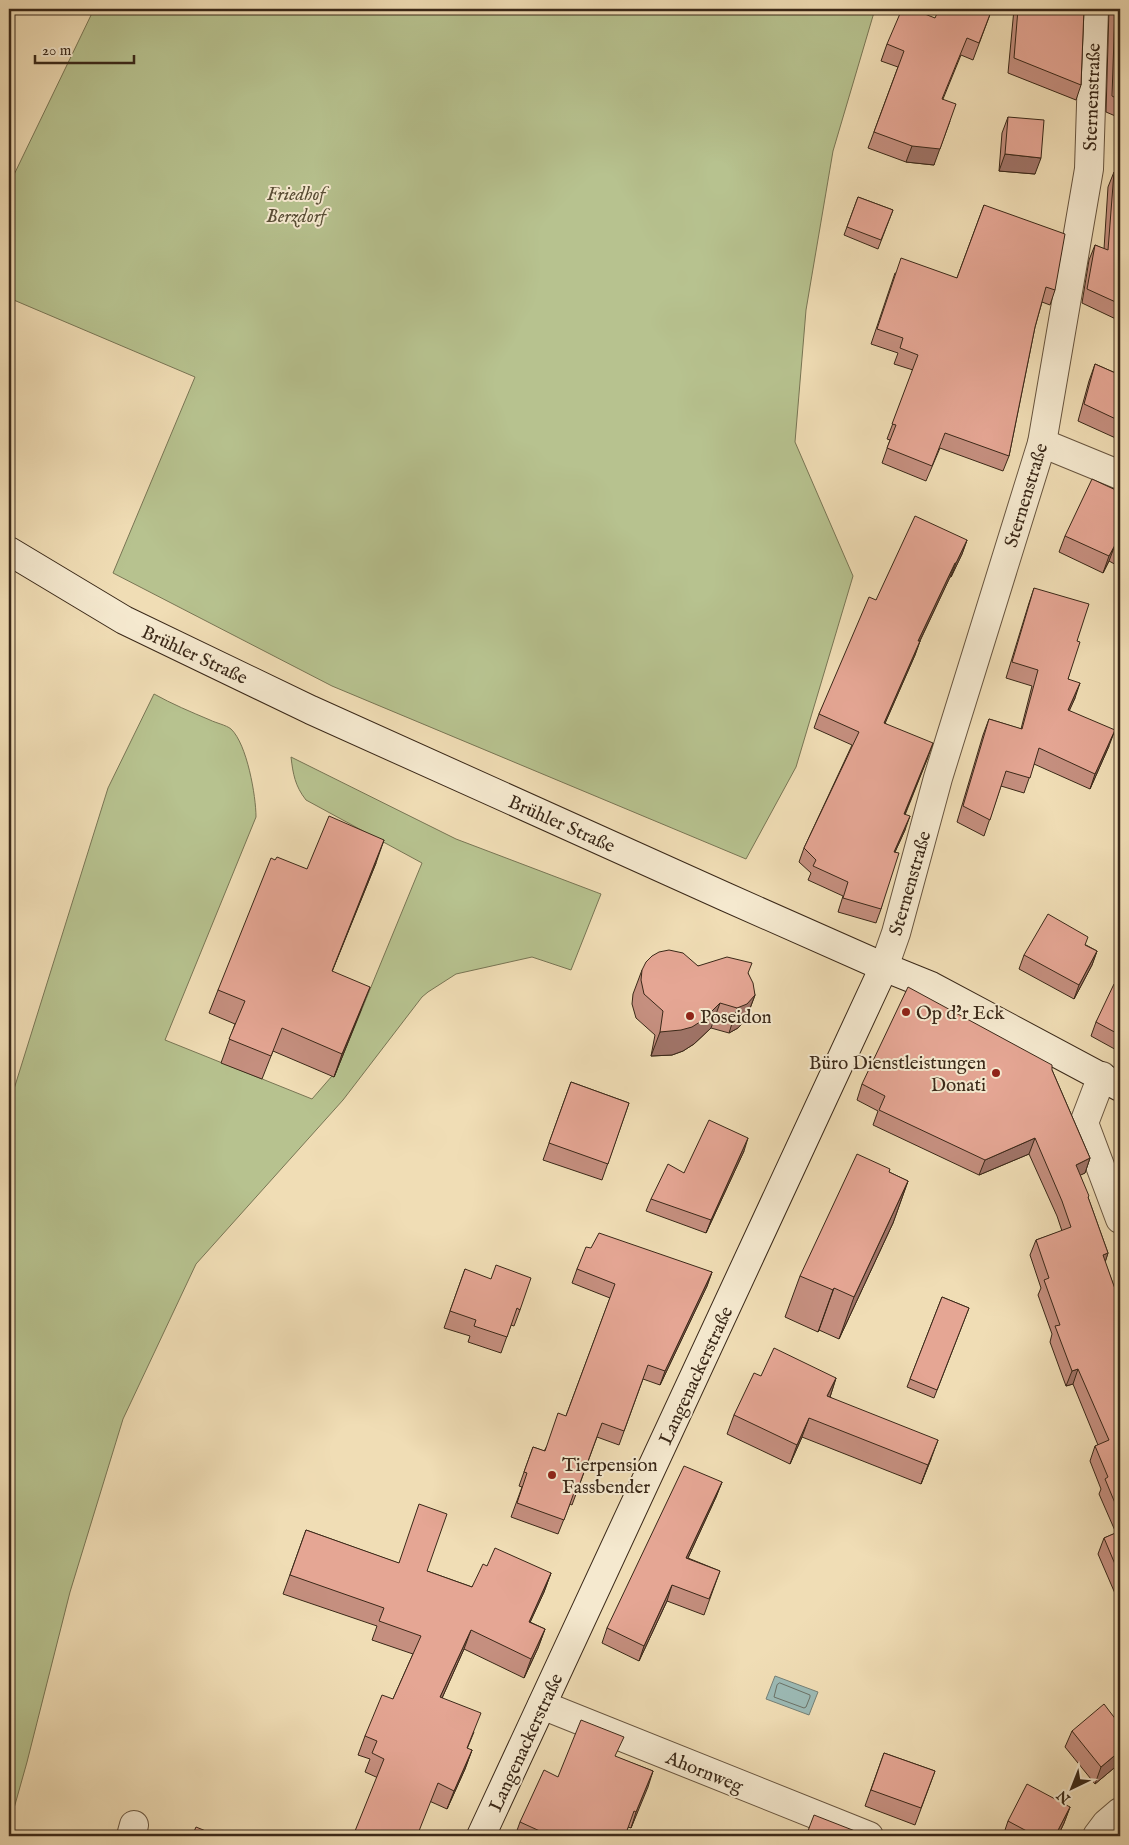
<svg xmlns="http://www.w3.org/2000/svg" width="1129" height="1845" font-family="'IM FELL English',serif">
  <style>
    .green { fill: #b7c28f; stroke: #787554 }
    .water { fill: #9cbab5; stroke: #758076 }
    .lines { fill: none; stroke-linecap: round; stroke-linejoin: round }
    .shore { stroke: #6b7166; stroke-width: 1 }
    .street-casing { stroke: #68553f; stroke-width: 30 }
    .secondary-casing { stroke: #3a2818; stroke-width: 30 }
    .street { stroke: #f5e9cf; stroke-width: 28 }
    .secondary { stroke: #f5e9cf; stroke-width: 28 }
    .wall { fill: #c58f7f; stroke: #3a2818 }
    .shaded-wall { fill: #a07468; stroke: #3a2818 }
    .building { fill: #e5a694; stroke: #3a2818 }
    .poi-dot { fill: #8f2418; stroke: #f5e9cf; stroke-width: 2 }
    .labels { text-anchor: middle; stroke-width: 4; stroke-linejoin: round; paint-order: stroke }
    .street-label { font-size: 19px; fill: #3a2818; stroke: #f5e9cf }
    .park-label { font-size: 19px; font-style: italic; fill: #594e36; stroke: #f5e9cf }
    .poi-label { font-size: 19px; fill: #3a2818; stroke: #f5e9cf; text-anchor: start }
  </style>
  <rect width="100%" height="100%" fill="#f0ddb5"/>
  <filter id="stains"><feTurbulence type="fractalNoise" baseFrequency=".004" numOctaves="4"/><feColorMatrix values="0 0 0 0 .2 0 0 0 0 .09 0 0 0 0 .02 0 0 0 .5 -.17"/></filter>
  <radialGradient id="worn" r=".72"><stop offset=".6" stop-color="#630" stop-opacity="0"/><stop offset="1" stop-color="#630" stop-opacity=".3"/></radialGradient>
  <!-- green -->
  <g class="green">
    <polygon points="94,9 875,9 833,151 806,310 795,442 853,576 796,767 746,859 332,686 113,573 195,377 9,298 9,185"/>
    <path d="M154,694c18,10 37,18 56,26 6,3 16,5 21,9 16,15 25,67 25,88l-91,223 147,59 20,-23 2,1 88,-214 -116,-63c-11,-14 -13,-26 -15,-43l165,82 145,55 -30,76 -39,-13 -76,17 -28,18 -6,5 -79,103 -147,164 -73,155 -53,173 -43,170 -18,64v-721l99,-317z"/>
  </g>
  <!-- water -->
  <polygon class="water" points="775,1676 818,1692 809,1715 766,1699"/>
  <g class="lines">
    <!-- shore -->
    <polygon class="shore" points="780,1683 810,1695 810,1697 806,1707 804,1708 774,1697 777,1685"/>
    <!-- street casing -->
    <g class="street-casing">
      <g id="street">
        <polyline points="1042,443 1120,475"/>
        <polyline points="884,967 896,933 938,778 1042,443 1089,169 1094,9"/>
        <polyline points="1102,1076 1084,1123 1120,1219"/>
        <polyline points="542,1705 869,1836"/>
        <polyline points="131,1836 134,1825"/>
        <polyline points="1097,1836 1106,1824 1120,1812"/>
      </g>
    </g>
    <!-- secondary casing -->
    <g class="secondary-casing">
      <g id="secondary">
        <polyline points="9,551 124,620 311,710 726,897 884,967 931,986 1120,1087"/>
        <polyline points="481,1836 884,967"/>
      </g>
    </g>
    <!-- street -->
    <use href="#street" class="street"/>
    <!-- secondary -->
    <use href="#secondary" class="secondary"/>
  </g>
  <!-- wall -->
  <g class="wall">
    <polygon points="992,9 973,60 961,55 943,99 934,165 906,162 868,148 898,67 881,61 887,44 935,18"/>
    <polygon points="1014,9 1084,9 1081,85 1076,100 1008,73"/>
    <polygon points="1109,9 1120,9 1120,118 1106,112"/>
    <polygon points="1008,117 1035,174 999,171 1002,133"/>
    <polygon points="1114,172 1120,173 1120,321 1082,303 1089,260 1095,245 1104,249 1108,187"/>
    <polygon points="858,197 893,210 878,249 844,235"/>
    <polygon points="984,205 1055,290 1050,305 1042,302 1035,327 1009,456 1003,471 940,448 926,481 882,463 890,440 887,439 913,370 894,364 898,353 871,344 895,273 957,278"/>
    <polygon points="1095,364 1120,375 1120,440 1078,421 1089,381"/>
    <polygon points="1120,492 1120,567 1109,561 1103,573 1059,552 1065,536"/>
    <polygon points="967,540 962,554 951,577 950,577 920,641 915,655 885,723 928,757 905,815 905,830 895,852 881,909 876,923 838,912 843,896 808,880 811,873 799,862 804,848 852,745 814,728 819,714 876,600"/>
    <polygon points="1034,588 1077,641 1068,679 1075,698 1069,710 1109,746 1090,789 1034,764 1024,793 1001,786 984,836 957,822 983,735 989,719 1021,729 1032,686 1006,678 1029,603"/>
    <polygon points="376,863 332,971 361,1010 334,1077 273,1051 262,1079 221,1063 235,1024 209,1013 218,990 307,869"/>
    <polygon points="1086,945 1097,951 1092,965 1074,999 1019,969 1024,955"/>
    <polygon points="698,966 748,973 755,995 746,1019 738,1028 729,1033 711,1028 694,1044 683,1051 672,1055 651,1056 655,1035 636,1018 632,1004 633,994 642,970"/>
    <polygon points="1120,987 1120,1052 1091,1036 1096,1022"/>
    <polygon points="1052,1070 1090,1158 1085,1173 1080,1175 1108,1253 1105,1262 1120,1303 1118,1310 1120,1317 1120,1605 1098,1554 1104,1538 1116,1533 1099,1494 1101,1489 1090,1461 1095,1446 1098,1445 1073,1384 1066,1386 1050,1342 1052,1334 1038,1295 1041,1288 1030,1255 1036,1240 1062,1231 1057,1216 1029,1154 979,1175 873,1125 878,1111 857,1100 862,1084"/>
    <polygon points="571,1082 629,1103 602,1180 543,1160"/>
    <polygon points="1120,1104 1120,1128 1115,1117"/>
    <polygon points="744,1151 706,1233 646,1211 651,1199 684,1173"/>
    <polygon points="889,1172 908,1181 893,1223 839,1339 819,1330 818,1332 785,1317 800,1276"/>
    <polygon points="591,1248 712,1272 707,1286 660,1385 643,1379 619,1445 597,1437 572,1505 570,1504 558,1534 511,1517 522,1487 519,1486 533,1447 544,1451 566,1416 610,1298 572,1283 577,1269"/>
    <polygon points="465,1269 520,1310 514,1326 511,1325 501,1353 468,1342 470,1336 444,1328"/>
    <polygon points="942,1297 969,1308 934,1398 907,1387"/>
    <polygon points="761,1376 836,1378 830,1397 931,1459 921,1484 802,1437 790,1464 727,1434 734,1415"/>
    <polygon points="722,1482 716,1497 688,1558 720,1571 704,1615 667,1601 639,1661 602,1643 607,1628"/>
    <polygon points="306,1530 398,1563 427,1571 472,1587 487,1566 551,1573 544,1592 530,1622 545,1629 538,1648 524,1678 464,1649 442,1698 474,1732 467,1749 472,1750 465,1769 447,1809 365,1772 370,1759 358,1755 365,1736 393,1699 413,1654 372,1640 377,1626 283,1594"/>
    <polygon points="1120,1725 1120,1763 1095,1784 1065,1747 1072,1731"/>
    <polygon points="884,1753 935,1771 915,1825 865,1806"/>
    <polygon points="616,1757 653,1771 631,1828 628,1827 625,1836 515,1836 520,1822 558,1777"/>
    <polygon points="1070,1807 1064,1823 1058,1836 1003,1836 1008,1821"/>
  </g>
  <!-- shaded-wall -->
  <g class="shaded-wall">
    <polygon points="950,121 934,165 906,162 912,146"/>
    <polygon points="1005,154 1041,158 1035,174 999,171"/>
    <polygon points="967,540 962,554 951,577 956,563"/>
    <polygon points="1115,545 1109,561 1103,573 1109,556"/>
    <polygon points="955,563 950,577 913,655 918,641"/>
    <polygon points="920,641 915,655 879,737 884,723"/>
    <polygon points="1080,683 1075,698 1063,725 1068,710"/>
    <polygon points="1115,730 1109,746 1090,789 1095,774"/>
    <polygon points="933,743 928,757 899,828 904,814"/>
    <polygon points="910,816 905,830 889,865 894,852"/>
    <polygon points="384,840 376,863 323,994 332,971"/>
    <polygon points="1097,951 1092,965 1074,999 1079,985"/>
    <polygon points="370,987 361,1010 334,1077 342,1054"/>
    <polygon points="755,995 746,1019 738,1028 729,1033 737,1008"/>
    <polygon points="720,1003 711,1028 694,1044 683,1051 672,1055 651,1056 660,1032"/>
    <polygon points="748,1138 744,1151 706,1233 711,1220"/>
    <polygon points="1035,1138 1029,1154 979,1175 985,1160"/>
    <polygon points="1090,1158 1085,1173 1070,1180 1076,1165"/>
    <polygon points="908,1181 893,1223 839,1339 854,1297"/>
    <polygon points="1108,1253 1103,1269 1103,1255"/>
    <polygon points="712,1272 707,1286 660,1385 665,1371"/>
    <polygon points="834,1288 819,1330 818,1332 833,1290"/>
    <polygon points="1120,1303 1114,1318 1116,1305"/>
    <polygon points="1078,1369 1073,1384 1066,1386 1072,1371"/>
    <polygon points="836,1378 830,1397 827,1396"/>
    <polygon points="809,1418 802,1437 790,1464 797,1445"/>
    <polygon points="938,1440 931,1459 921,1484 928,1465"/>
    <polygon points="722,1482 716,1497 681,1573 686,1558"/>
    <polygon points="551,1573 544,1592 522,1640 529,1622"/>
    <polygon points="672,1585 667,1601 639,1661 644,1646"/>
    <polygon points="545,1629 538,1648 524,1678 531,1659"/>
    <polygon points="471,1630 464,1649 434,1716 440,1697"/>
    <polygon points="472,1750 465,1769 447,1809 454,1791"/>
    <polygon points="1120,1751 1120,1763 1095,1784 1101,1767"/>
    <polygon points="653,1771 648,1787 631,1828 636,1812"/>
    <polygon points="1070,1807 1064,1823 1058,1836 1055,1836"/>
  </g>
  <!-- building -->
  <g class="building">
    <polygon points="902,9 912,9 935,18 939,9 992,9 979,43 967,38 942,99 956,104 940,149 912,146 874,132 904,51 887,44"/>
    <polygon points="1018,9 1084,9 1081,85 1014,58"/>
    <polygon points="1115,9 1120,9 1120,100 1112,96"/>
    <polygon points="1008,117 1044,120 1041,158 1005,154"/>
    <polygon points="1114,172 1120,173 1120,304 1087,289 1095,245 1108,250"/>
    <polygon points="858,197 893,210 881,240 847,227"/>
    <polygon points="984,205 1065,234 1055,290 1046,287 1035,327 1009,456 945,433 932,466 887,448 896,425 892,424 918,355 900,348 903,338 877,329 901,258 957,278"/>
    <polygon points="1095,364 1120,375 1120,421 1084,404"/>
    <polygon points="1092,479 1120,492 1120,547 1115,545 1109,556 1065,536"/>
    <polygon points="915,516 967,540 956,563 955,563 918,641 920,641 884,723 933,743 904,814 910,816 894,852 899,853 881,909 843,898 848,882 813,866 816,860 804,848 859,732 819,714 869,597 876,600"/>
    <polygon points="1034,588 1089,604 1077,641 1080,642 1068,679 1080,683 1068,710 1115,730 1095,774 1039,748 1030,778 1006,771 990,820 963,806 989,719 1022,729 1038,670 1012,662"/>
    <polygon points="329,816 384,840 332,971 370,987 342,1054 282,1028 271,1056 229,1039 245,1001 218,990 271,858 275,860 277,857 307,869"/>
    <polygon points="1048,914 1088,937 1085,945 1097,951 1079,985 1024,955"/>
    <polygon points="669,950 683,953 698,966 727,957 752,963 748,973 753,983 755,995 747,1004 737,1008 720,1003 703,1020 692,1027 681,1030 660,1032 663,1011 644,994 641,980 642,970 646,962 652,956 659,952"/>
    <polygon points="1114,984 1120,987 1120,1035 1096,1022"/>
    <polygon points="908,987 1052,1065 1052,1070 1090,1158 1076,1165 1089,1196 1088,1197 1108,1253 1103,1255 1120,1303 1116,1305 1120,1317 1120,1515 1105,1479 1108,1477 1095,1446 1109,1440 1078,1369 1072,1371 1055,1326 1060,1325 1044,1280 1049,1278 1036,1240 1071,1227 1062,1201 1035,1138 985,1160 879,1110 885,1096 862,1084"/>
    <polygon points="571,1082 629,1103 608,1164 549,1143"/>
    <polygon points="709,1120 748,1138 711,1220 651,1199 668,1164 684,1173"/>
    <polygon points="857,1154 890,1169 889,1172 908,1181 854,1297 834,1288 833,1290 800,1276"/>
    <polygon points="599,1233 712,1272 665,1371 648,1365 624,1431 602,1423 577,1491 575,1490 564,1520 517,1503 527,1473 524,1472 533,1447 545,1451 558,1413 566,1416 615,1284 577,1269 586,1247 591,1248"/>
    <polygon points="496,1265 531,1278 520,1310 517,1308 507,1337 474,1326 476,1320 450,1311 465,1269 491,1279"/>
    <polygon points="942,1297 969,1308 937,1390 910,1379"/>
    <polygon points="774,1348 836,1378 827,1396 938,1440 928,1465 809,1418 797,1445 734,1415 754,1373 761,1376"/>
    <polygon points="684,1466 722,1482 686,1558 720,1571 709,1599 672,1585 644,1646 607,1628"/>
    <polygon points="419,1504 447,1514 427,1571 472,1587 483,1564 487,1566 495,1548 551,1573 529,1622 545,1629 531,1659 471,1630 440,1697 481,1713 467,1748 472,1750 454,1791 438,1783 417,1836 353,1836 384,1759 372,1753 377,1741 365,1736 382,1695 393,1699 421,1636 379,1621 384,1608 290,1575 306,1530 399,1563"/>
    <polygon points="1120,1531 1120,1576 1104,1538"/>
    <polygon points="1104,1704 1120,1725 1120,1751 1101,1767 1072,1731"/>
    <polygon points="581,1720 624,1737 615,1756 653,1771 636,1812 634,1811 625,1836 540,1836 542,1832 520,1822 544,1770 558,1777"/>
    <polygon points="884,1753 935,1771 921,1808 871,1790"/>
    <polygon points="1027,1784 1070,1807 1055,1836 1036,1836 1008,1821"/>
    <polygon points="814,1815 855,1831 852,1836 806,1836"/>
    <polygon points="196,1827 218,1836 192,1836"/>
  </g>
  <!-- markers -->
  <g class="poi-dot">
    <circle cx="906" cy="1012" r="5"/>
    <circle cx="690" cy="1016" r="5"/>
    <circle cx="996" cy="1073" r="5"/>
    <circle cx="552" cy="1475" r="5"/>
  </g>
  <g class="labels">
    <!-- street labels -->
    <g class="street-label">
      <text transform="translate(1091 97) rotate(-88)" y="7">Sternenstraße</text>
      <text transform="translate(1025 495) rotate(-73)" y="7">Sternenstraße</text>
      <text transform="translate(195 654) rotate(25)" y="7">Brühler Straße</text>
      <text transform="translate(562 823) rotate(24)" y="7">Brühler Straße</text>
      <text transform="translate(909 883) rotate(-74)" y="7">Sternenstraße</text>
      <text transform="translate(695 1375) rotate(-65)" y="7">Langenackerstraße</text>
      <text transform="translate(525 1742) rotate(-65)" y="7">Langenackerstraße</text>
      <text transform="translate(705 1771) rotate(22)" y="7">Ahornweg</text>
    </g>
    <!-- park labels -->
    <g class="park-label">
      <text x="296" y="200">Friedhof<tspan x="296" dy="22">Berzdorf</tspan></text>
    </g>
    <!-- poi labels -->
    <g class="poi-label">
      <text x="916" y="1019">Op d’r Eck</text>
      <text x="700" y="1023">Poseidon</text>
      <text x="986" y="1069" text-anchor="end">Büro Dienstleistungen<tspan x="986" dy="22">Donati</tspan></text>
      <text x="562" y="1471">Tierpension<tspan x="562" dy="22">Fassbender</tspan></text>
    </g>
  </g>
  <!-- margin -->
  <rect width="1129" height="1845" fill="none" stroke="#f0ddb5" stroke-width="30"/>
  <rect x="10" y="10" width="1109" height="1825" fill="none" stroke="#3a2818" stroke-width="2.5"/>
  <rect x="15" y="15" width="1099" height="1815" fill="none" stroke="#3a2818"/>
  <!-- north arrow -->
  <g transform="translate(1072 1788) rotate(223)" stroke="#f5e9cf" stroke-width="4" paint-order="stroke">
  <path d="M0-4L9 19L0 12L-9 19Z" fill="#3a2818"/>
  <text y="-8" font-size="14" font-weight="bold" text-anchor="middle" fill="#3a2818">N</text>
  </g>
  <!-- scale -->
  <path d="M35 55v8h99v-8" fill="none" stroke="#3a2818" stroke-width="2.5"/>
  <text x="42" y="55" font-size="15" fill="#3a2818" stroke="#f5e9cf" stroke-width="4" paint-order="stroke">20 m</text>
  <rect width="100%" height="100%" filter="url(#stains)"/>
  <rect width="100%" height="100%" fill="url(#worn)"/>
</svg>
